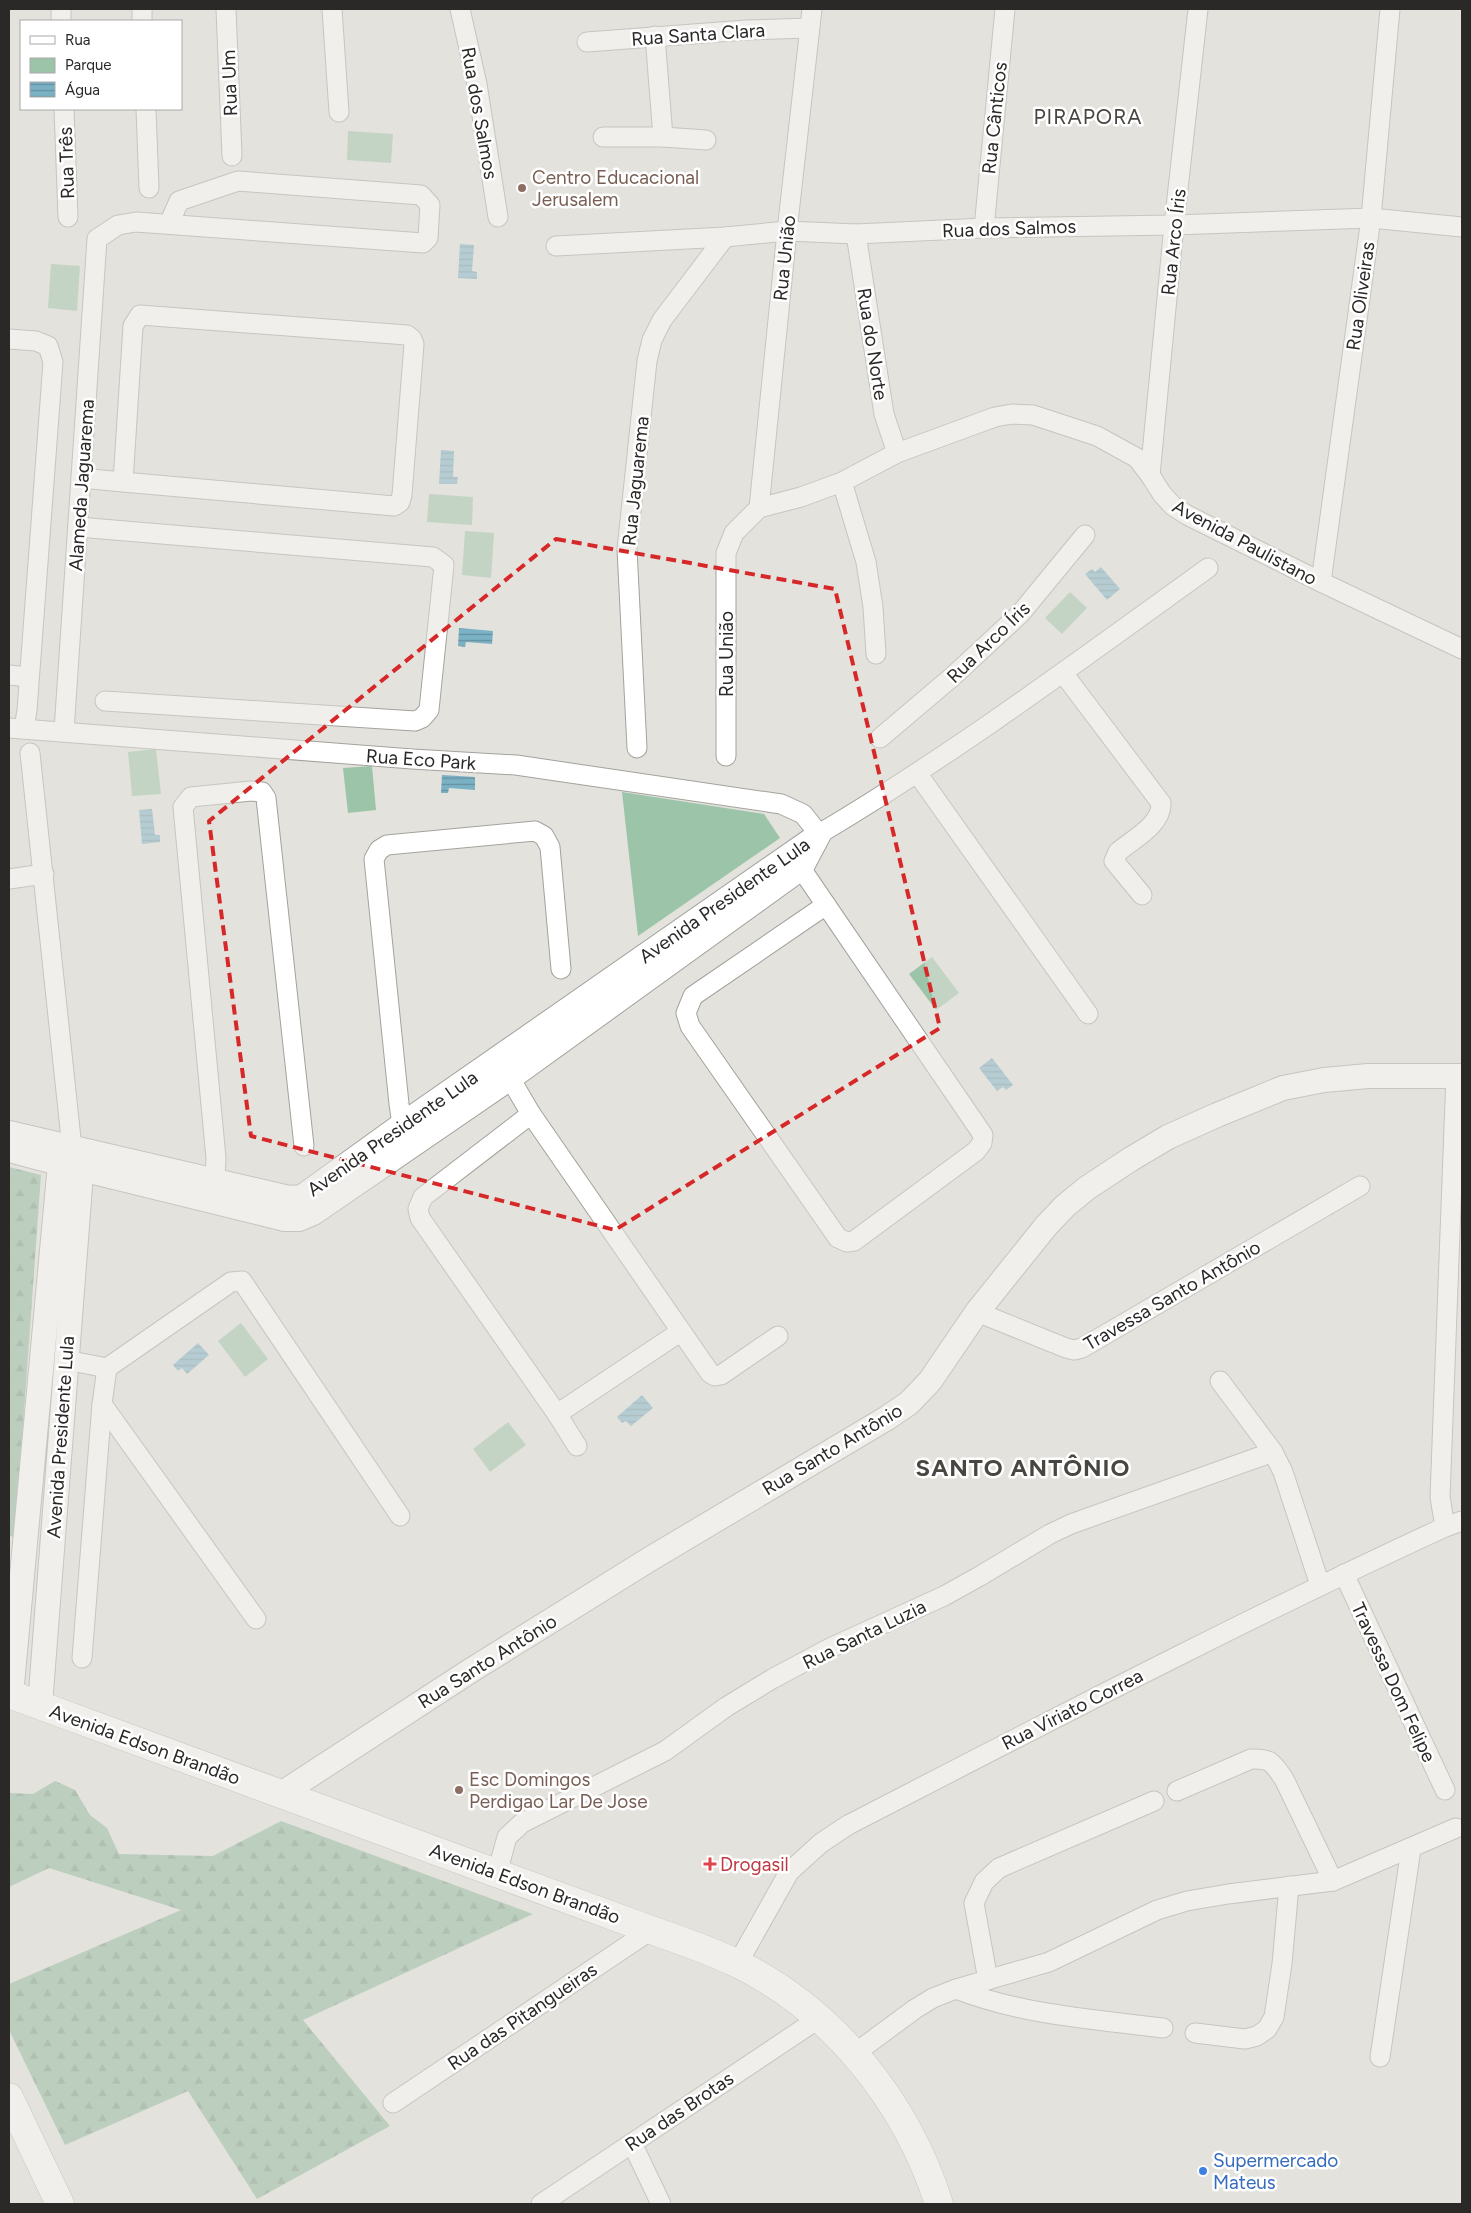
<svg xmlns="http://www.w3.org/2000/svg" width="1471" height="2213" font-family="Figtree,sans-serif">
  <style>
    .forest { fill: url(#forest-firs) }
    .park { fill: #9cc4a9 }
    .water { fill: url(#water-rules) }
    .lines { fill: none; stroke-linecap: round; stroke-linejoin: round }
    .minor-casing { stroke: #a4a29d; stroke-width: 21 }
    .tertiary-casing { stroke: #a4a29d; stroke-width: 26 }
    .primary-casing { stroke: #a4a29d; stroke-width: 29 }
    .minor { stroke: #fff; stroke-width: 19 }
    .tertiary { stroke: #fff; stroke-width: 24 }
    .primary { stroke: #fff; stroke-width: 28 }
    .marked { fill: none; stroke: #d62828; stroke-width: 4; stroke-dasharray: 10 6; stroke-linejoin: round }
    .education-dot { fill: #8d6e63; stroke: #fff; stroke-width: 2 }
    .health-dot { fill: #e0444e; stroke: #fff; stroke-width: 2 }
    .shop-dot { fill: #3f7fe0; stroke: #fff; stroke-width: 2 }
    .labels { text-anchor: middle; stroke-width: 5; stroke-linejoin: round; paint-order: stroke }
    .street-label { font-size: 19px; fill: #2a2927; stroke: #fff }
    .education-label { font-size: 19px; fill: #785e54; stroke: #fff; text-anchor: start }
    .health-label { font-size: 19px; fill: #be3a42; stroke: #fff; text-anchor: start }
    .shop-label { font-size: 19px; fill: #366cbe; stroke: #fff; text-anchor: start }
    .quarter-label { font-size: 21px; letter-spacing: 1px; fill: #474641; stroke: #fff }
    .district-label { font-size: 24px; font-weight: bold; letter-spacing: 1px; fill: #474641; stroke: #fff }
  </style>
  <defs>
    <pattern id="forest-firs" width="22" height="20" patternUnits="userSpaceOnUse" patternTransform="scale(1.25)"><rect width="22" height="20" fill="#8cb99b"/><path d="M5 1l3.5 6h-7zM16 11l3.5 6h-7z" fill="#73967e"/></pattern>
    <pattern id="water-rules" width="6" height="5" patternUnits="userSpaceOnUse" patternTransform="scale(1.25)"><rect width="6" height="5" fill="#7bb1c5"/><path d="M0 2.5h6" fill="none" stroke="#6590a0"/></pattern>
  </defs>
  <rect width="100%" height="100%" fill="#e4e2dc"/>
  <!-- forest -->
  <g class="forest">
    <polygon points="9,1167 41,1175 15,1537 9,1536"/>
    <polygon points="55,1781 75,1790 90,1815 107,1828 119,1854 213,1856 281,1821 533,1914 303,2020 390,2126 257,2199 188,2091 65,2145 9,2030 9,1984 181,1910 49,1868 9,1887 9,1793 33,1794"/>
  </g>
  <!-- park -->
  <g class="park">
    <polygon points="348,131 393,134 391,163 347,160"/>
    <polygon points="51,264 80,266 77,311 48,308"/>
    <polygon points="429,494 473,497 472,525 427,522"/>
    <polygon points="465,531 494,533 491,578 462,575"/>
    <polygon points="1070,592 1087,608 1062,634 1045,618"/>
    <polygon points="156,749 161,794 132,796 128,752"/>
    <polygon points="372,766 376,810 348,813 343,768"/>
    <polygon points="622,792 764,814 780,838 638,936"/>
    <polygon points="932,957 959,993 936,1010 909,974"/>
    <polygon points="241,1323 268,1359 245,1377 218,1341"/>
    <polygon points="508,1422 526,1445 490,1472 473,1449"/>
  </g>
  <!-- water -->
  <g class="water">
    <polygon points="460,244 474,245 472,271 477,272 477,279 458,278"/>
    <polygon points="441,450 454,451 453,477 458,477 457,484 439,484"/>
    <polygon points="1101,567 1120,589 1107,600 1085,574 1092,569 1095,572"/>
    <polygon points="459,628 493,631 492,644 466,642 465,647 458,646"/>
    <polygon points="442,775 475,777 475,790 449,788 448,793 441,793"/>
    <polygon points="152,809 155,835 160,835 160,842 142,844 139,810"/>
    <polygon points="992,1058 1013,1085 1006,1090 1003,1087 997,1091 979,1068"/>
    <polygon points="198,1343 209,1355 187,1374 182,1368 178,1371 173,1365"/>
    <polygon points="642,1395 653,1408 631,1426 626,1421 622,1423 617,1417"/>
  </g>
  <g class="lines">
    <!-- minor casing -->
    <g class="minor-casing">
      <g id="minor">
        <polyline points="61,9 61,21"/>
        <polyline points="142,9 142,21"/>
        <polyline points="226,9 232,156"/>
        <polyline points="332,9 339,112"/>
        <polyline points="460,9 477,84 498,217"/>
        <polyline points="655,36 663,137"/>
        <polyline points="587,42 746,30 809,28"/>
        <polyline points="64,109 68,217"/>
        <polyline points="146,109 149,188"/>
        <polyline points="603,137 663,137 706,140"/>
        <polyline points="984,228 1005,9"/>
        <polyline points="856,234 884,414 897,453"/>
        <polyline points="556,246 725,237 787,231 856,234 984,228 1174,225 1371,218 1462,227"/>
        <polyline points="9,339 36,341 48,346 53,362 27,710 24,729"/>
        <polyline points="1150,475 1174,225 1198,9"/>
        <polyline points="81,478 123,482 394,506 400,502 402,495 414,344 412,339 407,335 140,315 133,326 123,482"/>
        <polyline points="842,482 866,562 873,607 876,654"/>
        <polyline points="759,508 787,231 812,9"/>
        <polyline points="78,527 433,557 444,565 429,710 422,718 415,721 105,701"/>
        <polyline points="1321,582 1371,218 1390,9"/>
        <path d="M1063,673l98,130c1,22 -28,36 -43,49l-4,9 28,34"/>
        <polyline points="9,675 29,677"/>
        <path d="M9,728l403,31 104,6 265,39 22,10 16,20c135,-80 261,-174 389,-266"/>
        <polyline points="64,731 97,239 118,225 136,222 423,243 428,238 430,205 421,195 238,181 179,201 169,224"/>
        <polyline points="880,738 952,677 1020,614 1085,535"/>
        <polyline points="637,748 627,549 647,361 652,340 662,320 725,237"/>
        <polyline points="30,753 72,1148"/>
        <polyline points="726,756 726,553 734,533 759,508 801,497 842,482 897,453 995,417 1012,414 1033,415 1097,436 1137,458 1150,475 1162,494 1173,506 1187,515 1321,582 1462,649"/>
        <polyline points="917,773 1088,1014"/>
        <polyline points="794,858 826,905"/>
        <polyline points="9,879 44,874"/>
        <polygon points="826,905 983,1135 982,1143 976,1151 854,1241 847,1242 838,1238 690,1026 686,1013 693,996"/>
        <polyline points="503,1066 531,1114 710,1373 715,1376 721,1375 778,1336"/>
        <polyline points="531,1114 423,1197 418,1209 420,1218 557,1414 577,1446"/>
        <polyline points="409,1135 402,1125 399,1104 374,859 379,850 387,845 535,831 544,836 550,847 561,969"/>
        <polyline points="214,1194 216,1158 183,807 191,797 251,791 262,792 266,798 304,1146"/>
        <polyline points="977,1312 1066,1348 1074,1350 1082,1348 1360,1186"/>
        <polyline points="66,1360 107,1368 231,1282 242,1281 400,1516"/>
        <polyline points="1220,1381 1273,1452 1283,1472 1320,1585"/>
        <polyline points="102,1404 256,1619"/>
        <polyline points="557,1414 680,1332"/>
        <polyline points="1445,1527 1440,1497 1456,1075"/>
        <polyline points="1344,1574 1445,1790"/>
        <polyline points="82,1658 102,1404 107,1368"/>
        <path d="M1177,1791l74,-32c20,-1 22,4 33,20l49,102"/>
        <polyline points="497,1873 507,1837 522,1823 665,1751 726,1707 772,1679 830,1648 944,1596 980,1576 1050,1534 1071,1524 1273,1452"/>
        <path d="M738,1963l51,-91 32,-29 27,-18c198,-102 395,-205 597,-298l17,-6"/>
        <polyline points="988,1980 974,1903 984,1882 999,1868 1154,1801"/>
        <path d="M956,1989c66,26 137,30 207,39"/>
        <polyline points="1195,2033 1245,2039 1257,2036 1267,2029 1274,2017 1282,1964 1289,1886"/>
        <polyline points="854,2054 915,2009 933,1998 956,1989 1049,1962 1157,1910 1187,1901 1228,1894 1333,1881 1456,1828"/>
        <polyline points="1380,2057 1411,1849"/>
        <polyline points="393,2103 651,1930"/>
        <polyline points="632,2143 661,2204"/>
        <polyline points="541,2204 818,2019"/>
      </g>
    </g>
    <!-- tertiary casing -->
    <g class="tertiary-casing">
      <g id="tertiary">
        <polyline points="9,1133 289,1198 302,1197 402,1125 816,837"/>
        <polyline points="9,1150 81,1169 285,1219 299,1219 313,1213 510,1078 801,868 819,834"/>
        <polyline points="11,1695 60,1164 72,1148 81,1169 80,1187 40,1705"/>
        <polyline points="281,1794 470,1671 650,1559 887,1418 909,1403 930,1381 977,1312 1046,1226 1065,1206 1087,1188 1131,1159 1168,1137 1217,1115 1283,1088 1324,1080 1368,1076 1462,1076"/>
      </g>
    </g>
    <!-- primary casing -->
    <g class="primary-casing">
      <g id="primary">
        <path d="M9,1694l642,236c29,10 58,20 85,33 98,47 171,140 203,241"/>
        <polyline points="9,2097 60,2204"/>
      </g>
    </g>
    <!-- minor -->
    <use href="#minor" class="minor"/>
    <!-- tertiary -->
    <use href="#tertiary" class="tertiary"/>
    <!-- primary -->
    <use href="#primary" class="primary"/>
  </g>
  <!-- marked area -->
  <path d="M0 0H1471V2213H0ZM556,539l279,50 105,439 -325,202 -364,-94 -42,-315z" fill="#e4e2dc" fill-opacity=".55" fill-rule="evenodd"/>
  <path class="marked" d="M556,539l279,50 105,439 -325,202 -364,-94 -42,-315z"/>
  <!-- markers -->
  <g class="education-dot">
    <circle cx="522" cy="188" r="5"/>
    <circle cx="459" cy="1790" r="5"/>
  </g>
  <path class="health-dot" d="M707.5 1856.5h5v5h5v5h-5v5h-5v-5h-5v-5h5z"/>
  <circle class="shop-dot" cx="1203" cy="2171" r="5"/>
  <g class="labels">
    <!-- street labels -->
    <g class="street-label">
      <text transform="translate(698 34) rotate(-4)" y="7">Rua Santa Clara</text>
      <text transform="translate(229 83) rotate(-92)" y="7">Rua Um</text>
      <text transform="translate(480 113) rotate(80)" y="7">Rua dos Salmos</text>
      <text transform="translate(994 118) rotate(-84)" y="7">Rua Cânticos</text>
      <text transform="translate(66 163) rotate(-92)" y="7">Rua Três</text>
      <text transform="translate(1009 228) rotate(-2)" y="7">Rua dos Salmos</text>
      <text transform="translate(1173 242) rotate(-84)" y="7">Rua Arco Íris</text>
      <text transform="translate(784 258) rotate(-84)" y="7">Rua União</text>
      <text transform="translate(1360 296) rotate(-82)" y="7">Rua Oliveiras</text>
      <text transform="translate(873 344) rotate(81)" y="7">Rua do Norte</text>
      <text transform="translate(635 481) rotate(-84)" y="7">Rua Jaguarema</text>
      <text transform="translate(81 485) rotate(-86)" y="7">Alameda Jaguarema</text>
      <text transform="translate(1245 542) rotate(28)" y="7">Avenida Paulistano</text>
      <text transform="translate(988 642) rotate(-44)" y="7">Rua Arco Íris</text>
      <text transform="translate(726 654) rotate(-90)" y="7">Rua União</text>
      <text transform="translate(421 759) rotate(4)" y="7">Rua Eco Park</text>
      <text transform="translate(724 900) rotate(-35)" y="7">Avenida Presidente Lula</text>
      <text transform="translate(392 1133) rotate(-35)" y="7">Avenida Presidente Lula</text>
      <text transform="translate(1172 1295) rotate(-30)" y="7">Travessa Santo Antônio</text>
      <text transform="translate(60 1437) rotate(-86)" y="7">Avenida Presidente Lula</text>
      <text transform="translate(832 1449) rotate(-31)" y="7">Rua Santo Antônio</text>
      <text transform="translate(864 1634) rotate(-26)" y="7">Rua Santa Luzia</text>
      <text transform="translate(487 1661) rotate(-32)" y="7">Rua Santo Antônio</text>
      <text transform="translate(1394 1682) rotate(65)" y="7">Travessa Dom Felipe</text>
      <text transform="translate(1072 1709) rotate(-27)" y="7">Rua Viriato Correa</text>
      <text transform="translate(145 1744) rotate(20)" y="7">Avenida Edson Brandão</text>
      <text transform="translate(525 1883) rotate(20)" y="7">Avenida Edson Brandão</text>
      <text transform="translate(522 2016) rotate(-34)" y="7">Rua das Pitangueiras</text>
      <text transform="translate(679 2111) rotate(-34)" y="7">Rua das Brotas</text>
    </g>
    <!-- education labels -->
    <g class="education-label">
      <text x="532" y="184">Centro Educacional<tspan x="532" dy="22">Jerusalem</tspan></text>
      <text x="469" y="1786">Esc Domingos<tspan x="469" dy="22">Perdigao Lar De Jose</tspan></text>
    </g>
    <!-- health labels -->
    <g class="health-label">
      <text x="720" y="1871">Drogasil</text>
    </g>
    <!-- shop labels -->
    <g class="shop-label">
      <text x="1213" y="2167">Supermercado<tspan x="1213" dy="22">Mateus</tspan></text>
    </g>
    <!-- quarter labels -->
    <g class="quarter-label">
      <text x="1088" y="124">PIRAPORA</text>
    </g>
    <!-- district labels -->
    <g class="district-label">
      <text x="1023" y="1476">SANTO ANTÔNIO</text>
    </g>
  </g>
  <!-- border -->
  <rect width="1471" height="2213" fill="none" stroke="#2a2927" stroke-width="20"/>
  <!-- legend -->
  <rect x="20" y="20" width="162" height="90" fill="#ffffff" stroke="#aaa9a9"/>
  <rect x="30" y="36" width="25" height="8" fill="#ffffff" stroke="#aaa9a9"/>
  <text x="65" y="45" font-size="15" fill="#2a2927">Rua</text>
  <rect x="30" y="58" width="25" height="15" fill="#9cc4a9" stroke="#aaa9a9"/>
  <text x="65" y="70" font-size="15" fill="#2a2927">Parque</text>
  <rect x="30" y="82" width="25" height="15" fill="url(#water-rules)" stroke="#aaa9a9"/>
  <text x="65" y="95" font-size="15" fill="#2a2927">Água</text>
</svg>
